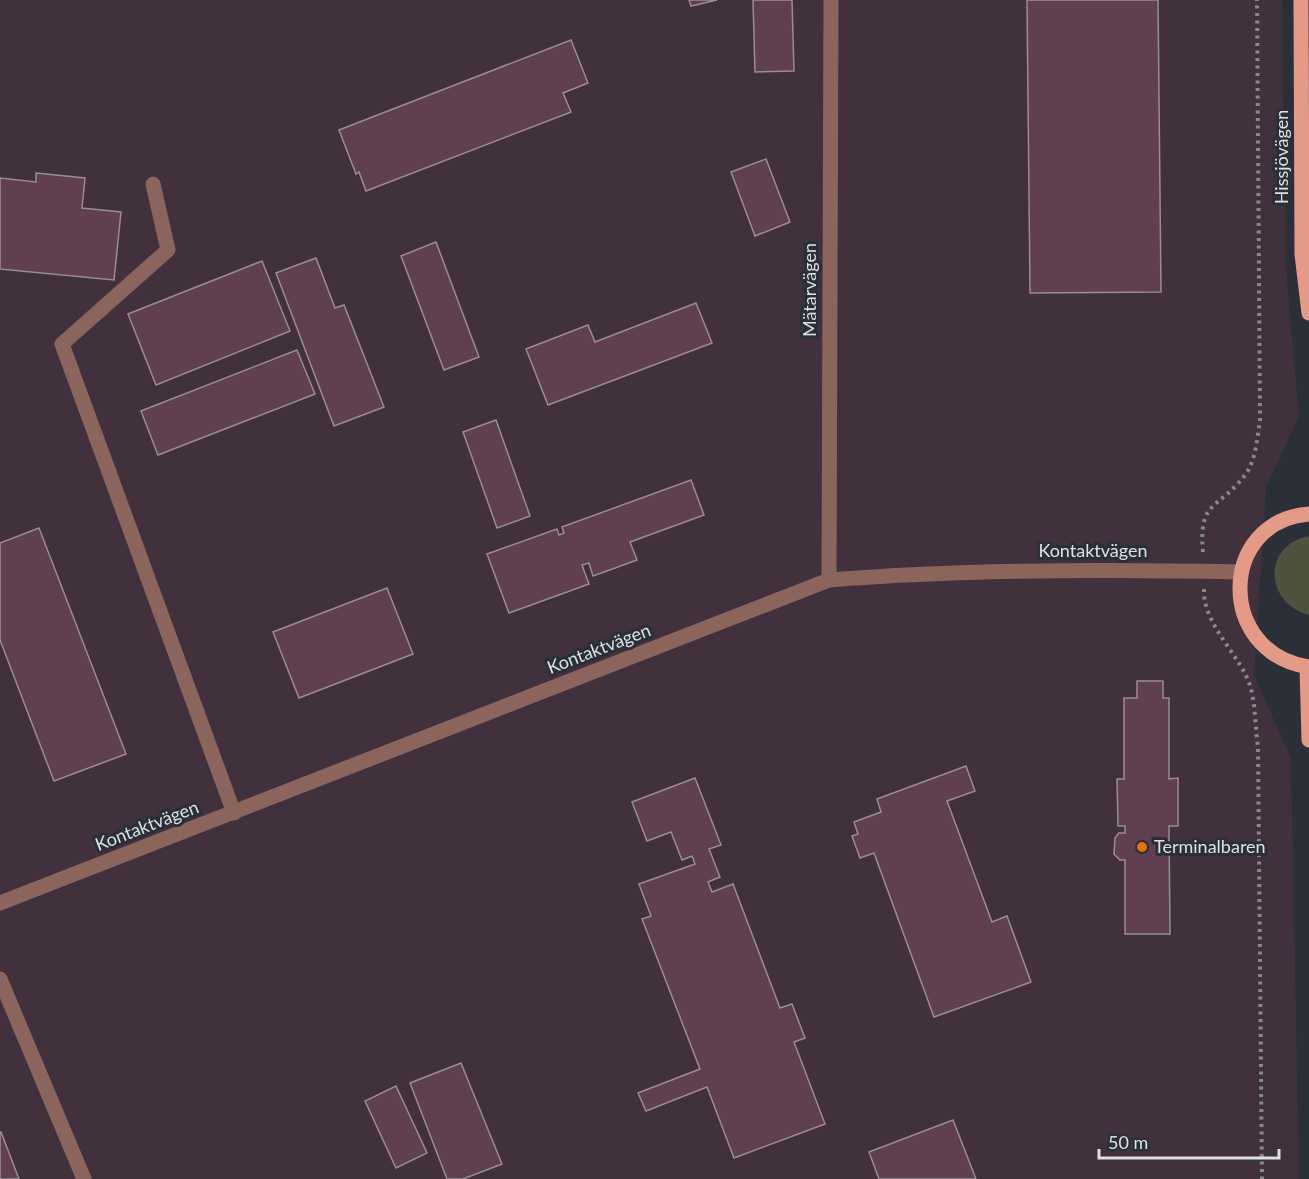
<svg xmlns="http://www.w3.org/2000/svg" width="1309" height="1179" font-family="Lato,sans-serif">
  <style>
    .industrial { fill: #41313d }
    .green { fill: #4f533e }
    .building { fill: #603f50; stroke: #988d92; stroke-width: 1.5 }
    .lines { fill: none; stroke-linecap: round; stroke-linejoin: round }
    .path { stroke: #868990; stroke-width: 4; stroke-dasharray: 3 4.5; stroke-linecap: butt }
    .minor { stroke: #8b655c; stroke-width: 15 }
    .major { stroke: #e59987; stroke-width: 15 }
    .food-dot { fill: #e8710a; stroke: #2b2f38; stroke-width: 2 }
    .labels { text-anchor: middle; stroke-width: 6; stroke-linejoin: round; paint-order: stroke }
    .street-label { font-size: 18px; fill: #dde0e5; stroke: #2b2f38 }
    .poi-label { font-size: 18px; fill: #dde0e5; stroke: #2b2f38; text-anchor: start }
  </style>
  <rect width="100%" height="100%" fill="#2b2f38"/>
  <!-- industrial -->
  <polygon class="industrial" points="0,0 1282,0 1286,270 1299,416 1266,488 1254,675 1291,758 1299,1179 0,1179"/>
  <!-- green -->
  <path class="green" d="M1309,536v79c-45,-12 -47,-70 0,-79z"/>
  <!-- building -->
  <g class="building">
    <polygon points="689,0 717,0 691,6"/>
    <polygon points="753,0 792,0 794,71 755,72"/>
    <polygon points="1027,0 1158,0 1161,292 1030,293"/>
    <polygon points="571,40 588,83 563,93 571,112 366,191 359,172 356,174 339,130"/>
    <polygon points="766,159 790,222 755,236 731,172"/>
    <polygon points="36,173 85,178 82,208 121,212 114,280 0,269 0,178 36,182"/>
    <polygon points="436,242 479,357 444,370 401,256"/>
    <polygon points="316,258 335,308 344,305 384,407 334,426 276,273"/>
    <polygon points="262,261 290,331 156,385 128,314"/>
    <polygon points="696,303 712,343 548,405 526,349 588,325 595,342"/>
    <polygon points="297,350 315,394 158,455 141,411"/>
    <polygon points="496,420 530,516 497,528 463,432"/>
    <polygon points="691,480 704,515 630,542 637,560 593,576 589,563 582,565 589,584 509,613 487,554 557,529 559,535 564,533 562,527"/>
    <polygon points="39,528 126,754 54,781 0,640 0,543"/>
    <polygon points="387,588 413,654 299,698 273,632"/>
    <polygon points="1137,681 1163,681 1163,698 1169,698 1169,779 1178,778 1178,826 1169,826 1170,934 1125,934 1125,860 1120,860 1114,854 1115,838 1119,833 1125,833 1125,826 1118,826 1117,779 1124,779 1124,698 1137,698"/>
    <polygon points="966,766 975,791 947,801 992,922 1007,916 1031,982 934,1017 874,853 860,858 852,836 858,834 854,822 881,812 877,799"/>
    <polygon points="695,778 721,845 709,849 720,877 708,882 712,892 733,884 780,1008 792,1004 805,1038 794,1042 825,1124 734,1158 707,1087 646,1111 638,1093 700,1069 642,919 651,916 639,884 695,864 692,856 682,860 671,832 647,841 632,802"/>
    <polygon points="461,1063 502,1164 463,1179 447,1179 410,1083"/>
    <polygon points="396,1086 427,1153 396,1168 365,1101"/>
    <polygon points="953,1120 976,1179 879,1179 869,1152"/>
    <polygon points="0,1132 1,1132 19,1179 0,1179"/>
  </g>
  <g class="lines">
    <!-- path -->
    <g class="path">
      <path d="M1203,552c-5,-53 16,-42 42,-77 11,-14 12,-37 15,-54l-3,-421"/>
      <path d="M1204,589c-2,35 38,68 46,97 6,19 5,42 8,61l4,432"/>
    </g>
    <!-- minor -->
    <g class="minor">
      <polyline points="153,184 168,250 62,344 234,813"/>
      <polyline points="829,580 831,0"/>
      <path d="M0,903l829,-323c136,-11 274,-11 411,-8"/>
      <polyline points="0,979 84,1179"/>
    </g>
    <!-- major -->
    <g class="major">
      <polyline points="1301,0 1302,254 1309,313"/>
      <path d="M1309,514c-91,7 -93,139 0,153"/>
      <polyline points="1307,667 1309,740"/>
    </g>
  </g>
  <!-- markers -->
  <circle class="food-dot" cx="1142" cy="847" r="6"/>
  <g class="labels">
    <!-- street labels -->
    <g class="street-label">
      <text transform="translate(1282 157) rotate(-90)" y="6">Hissjövägen</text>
      <text transform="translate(810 290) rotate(-90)" y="6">Mätarvägen</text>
      <text x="1093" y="557">Kontaktvägen</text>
      <text transform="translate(599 649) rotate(-21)" y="6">Kontaktvägen</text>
      <text transform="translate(147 826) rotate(-21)" y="6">Kontaktvägen</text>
    </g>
    <!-- poi labels -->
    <g class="poi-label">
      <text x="1154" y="853">Terminalbaren</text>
    </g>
  </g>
  <!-- scale -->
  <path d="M1099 1149v9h180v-9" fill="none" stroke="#dde0e5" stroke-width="3"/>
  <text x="1108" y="1149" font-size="18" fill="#dde0e5" stroke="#2b2f38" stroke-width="4.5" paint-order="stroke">50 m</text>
</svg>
